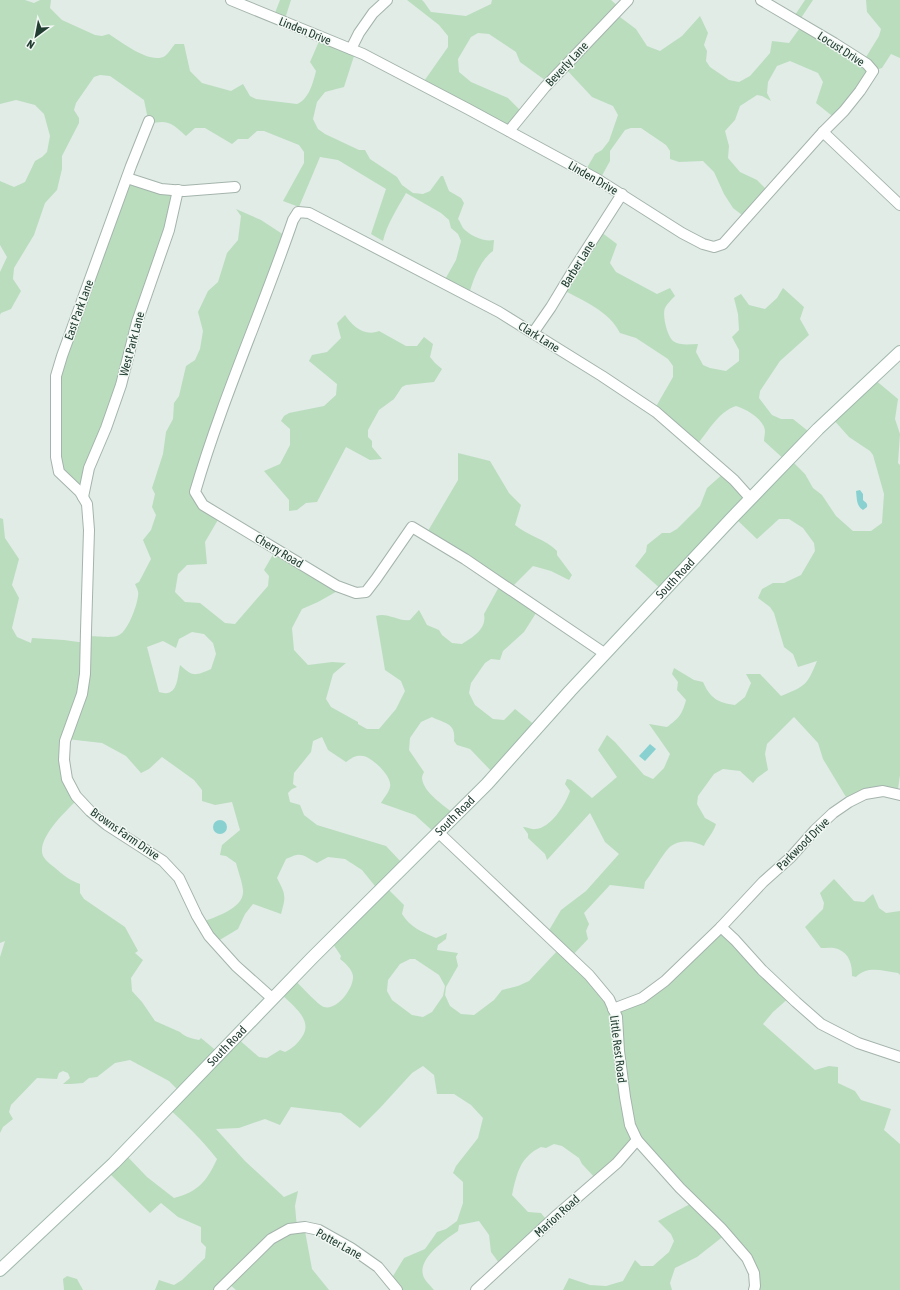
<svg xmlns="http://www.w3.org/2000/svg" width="900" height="1290" font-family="'Asap Condensed',sans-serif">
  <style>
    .green { fill: #baddbe; fill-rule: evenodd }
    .water { fill: #89d1d1 }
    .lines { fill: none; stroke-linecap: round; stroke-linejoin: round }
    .street-casing { stroke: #a4b4ac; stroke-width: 12 }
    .secondary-casing { stroke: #a0b8ac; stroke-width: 14 }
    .street { stroke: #fff; stroke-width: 10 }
    .secondary { stroke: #fff; stroke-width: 12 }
    .labels { text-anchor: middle; stroke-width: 3; stroke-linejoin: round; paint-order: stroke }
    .street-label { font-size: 12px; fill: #223d31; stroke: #f2f8f4 }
  </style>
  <rect width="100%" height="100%" fill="#e1ece6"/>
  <!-- green -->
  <g class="green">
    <path d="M0,0h25l9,3 6,-3h11l-1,8 12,12 33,15 7,1 7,-2c12,8 42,31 56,22 4,-3 7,-9 10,-12h9l6,27 12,12 29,8 12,-7 7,12 6,3 41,5c12,-5 16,-21 19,-33l-6,-9 10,-23 35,14 -11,34 -19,5 -8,10 -4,17 5,10 7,5 34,16h6l5,9 27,18 5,8 11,8 10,1 7,-3 11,-15h2l6,15 12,7 3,5 -6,16c2,2 3,6 5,9 7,8 21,14 31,12l-1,11c-14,10 -20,30 -25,46l-25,-14 13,-23 5,-19 -3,-7 -7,-6 -2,-8 -8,-7 -35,-20c-9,16 -19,31 -23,48l-12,-7 15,-45 -48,-29 -18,-3 -21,50 -16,-6 21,-38v-11l-5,-7 -35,-14h-7l-9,8h-10l-6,5 -27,-16h-10l-9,8c-14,-13 -18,-17 -37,-12l-5,-24 -34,-24 -10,-1 -6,2 -18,26 -2,7 5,8v5l-17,33v13l-5,21 -12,13 -11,32 -20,33 -1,11 8,12 -10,18 -10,4 -1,2v-43l7,-15 -7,-12v-64l14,6 11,-5 10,-21 7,-4 5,-5 3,-16 -6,-22 -9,-9 -19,-5 -16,4z"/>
    <polygon points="280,0 291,0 284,22 273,18"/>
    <polygon points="407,0 422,0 424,2 431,12 466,16 491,4 492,0 611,0 619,7 616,14 636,29 647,46 660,51 682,36 700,16 708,33 704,45 707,51 706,61 710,67 729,80 739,82 750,76 770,53 772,41 789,43 802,25 863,62 879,36 881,29 867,12 866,0 900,0 900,58 891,54 882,68 872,71 836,119 816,103 823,82 818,73 790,61 777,66 768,82 767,93 771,101 762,96 757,95 740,106 735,120 725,131 729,146 728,158 740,172 757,180 768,191 746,218 733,208 724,194 714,172 703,161 679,162 670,159 670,151 666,145 641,128 631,128 625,130 610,151 610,161 599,181 584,173 595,154 602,150 609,141 618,115 613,106 592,97 565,68 549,83 520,62 516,52 489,34 478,33 471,37 458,59 459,72 471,82 508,98 523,113 511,129 422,84 448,47 448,36 439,25"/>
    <polygon points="805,0 813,0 799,21 793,18"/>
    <polygon points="127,178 178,190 83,497 59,472 56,457 62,356"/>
    <path d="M236,209l25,11 26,17 -91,255 23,26 -14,24 2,22 -20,1 -9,9 -3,18 10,10 15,1 25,20 10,1 33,-38 1,-10 -5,-6 11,-19 66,38 -23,13 -16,7 -10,19 2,22 14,15 24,-3 14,1 -13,11 -7,25 5,8 27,15v2l9,5h12l17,-20 9,-18 -4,-10 -16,-11 -9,-54c11,-4 23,6 34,4l9,-10 8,15 12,5 3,5 10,8 10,1c11,-7 25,-15 22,-30l16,-29 -75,-49 33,-56v-27l32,8 19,32 12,12 -6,20c13,11 31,14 42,26v4l15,20 -3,5 -18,-9 -18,-5 -24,24 29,20 -14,22 -21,19 -3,9 -9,-1 -6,4 -14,20 -2,10 6,12 18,14 11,1 11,-11 21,17 -41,49 -25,-26 -13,-4 -3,-4c2,-18 -8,-17 -22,-24l-11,5 -11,16 -1,12 15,22c-1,2 -2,4 -2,6 1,14 22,28 33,36l-19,20 -21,-19 -34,-12c3,-5 8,-11 9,-16 3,-10 -18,-30 -27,-31 -8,-1 -11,2 -17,6l-18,-12 -6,-13 -9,4 -2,11 -17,21 -1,11 4,3 -5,2 -4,4 2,9 10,3 4,10 13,10 69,21 18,19 -18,22 18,18 -2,9c8,13 20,18 34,24l11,-5 -1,6 -8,6 -1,5 21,3 -2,4 2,9 -12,21 -1,8 5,11 11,8 13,1 20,-15 8,-10 16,-4 11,-5 29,-31 -13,-13 16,-27 25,-19 33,-37 -14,-12 -15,-29 -43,47 -2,-6 -17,-16v-4l-5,-7c4,0 9,3 12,2 15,0 31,-25 35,-38l-5,-7 2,-5 4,1 21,18 25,-21 -19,-27 9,-15 8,7 29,33 9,4 11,-11 6,-14 -21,-30 18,3c12,-9 15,-12 19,-27l-9,-10 1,-8 -6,-8 2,-6 20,12 9,2c7,16 15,21 32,23l10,-8 6,-14 -5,-9h14l21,22c25,-10 26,-11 36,-35l-19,6 -5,-13 -9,-7 -10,-34 -4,-6 -12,-9 4,-9 11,-6h11l17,-8 14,-24 -1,-8 -11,-15 -14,-9h-10l-22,20 -22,-21 -73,72 -27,-24 11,-14 1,-7 15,-12h8l7,-4 23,-23 7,-18 17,-15 27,27 35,-39 -22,-20c0,-3 1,-7 1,-10 -1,-12 -19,-22 -29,-25 -18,6 -28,26 -40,40l-42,-36 19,-33v-11l-5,-7 -32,-21 -16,-5c-11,-22 -36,-32 -57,-43l38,-58 16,12 -7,19 6,9 41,22 13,-6 5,8c-3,3 -8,8 -10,12 -3,7 2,28 8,33 7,5 17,3 25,3l-2,8 7,13 7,3 16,3 13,-10v-11l-7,-13 7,-7 -1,-16 -4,-16 7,-4 8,11 16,4 12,-11 6,-10 21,19 -4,12 9,16 -29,26 -20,30 -1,7 13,17 9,4h12l20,16 -22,25 14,14 8,14 9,7 14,21 17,15h18l11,-8 2,-29 -11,-39 -3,-4 -21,-14 -17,-19 42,-39 24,20 -3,20 5,15 -2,29 2,2v310l-2,14 -49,13 -26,-43 -5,-16 -24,-26 -27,27 -2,10 3,16 -11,8 -4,5 -13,-12 -17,-2 -9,5 -16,22 -1,8 8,14 11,6c-3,10 -9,14 -12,22 -10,-5 -23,-7 -33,0 -6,4 -20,29 -26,36l-1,7 -34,-4 -26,28 5,11 -3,7 2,8 -17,18 41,50 31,-8 79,-70 68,68 -17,15 -10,12 52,46 14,-4 9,1v16l17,8 6,9 30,9 -7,21 16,14v146h-145l-1,-13 -29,-42 -28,22 -22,11 -5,15 2,7h-109l6,-12 21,7 16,1 17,-5 12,-21 6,6h12l16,-14 5,-11 -3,-7 -13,-13 34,-18 -53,-59 -42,36 -15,-16 -3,-6 -17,-12 -8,-2 -8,4 -5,-1c-21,10 -24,26 -29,48l16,17 13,1 8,10 -47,44 -11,-15 -2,-17 -10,-14 -20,4 -1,6c-12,8 -40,27 -35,44 1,5 8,11 11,15h-37l-7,-9 14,-23 21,-9 12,-17 9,-3 11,-8 6,-18v-21l-10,-9 3,-7 22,-28 5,-20 -12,-13 -17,-11h-17l-3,-19 -11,-9 -11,7 -32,35 -20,20 -19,-15 -50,-6 -11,18 -15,-6 -26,9 -23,1 29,32 39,36 14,-6 -3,15 2,22 8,3 7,38 17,21h-93l-7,-6 -8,6h-66l4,-10 15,5 8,-5 23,-22 1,-11 -5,-5v-15l-23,-10 -17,-14 -11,10 -43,-42 17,-18 23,24 27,21c24,-6 33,-17 43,-39 -15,-19 -31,-35 -49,-51l12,-16 -11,-11 -39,-21 -15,3 -18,14 -8,1 -6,5 -12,1h-8l7,-6 -2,-5 -5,-2 -4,2 -2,6 -20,-1 -26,27 -2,7 4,7 -10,8 -3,6v-176l5,-16 -5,2v-425l3,1 2,19 14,21 -7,26 7,13 -7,30 5,9 14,6 1,-5 32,2 22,3 3,-7c7,0 21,2 28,0 10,-2 20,-30 21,-40 1,-5 -1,-7 -3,-12l4,-2 12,-23 -8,-19 8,-10 5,-15 -4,-8 3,-13 -3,-6 11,-34 3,-22 7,-13 1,-16 5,-7 7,-30 9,-6 5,-11 3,-18 -5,-19 10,-21 10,-9 9,-29 11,-13 3,-24zM192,632l12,2 9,9 3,11 -5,15c-16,7 -18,8 -31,-4 -3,14 -2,33 -21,27l-12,-45 16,-6 13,7 3,-9zM67,739l35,4 24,13 15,17 8,-4 13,-12 32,23 8,10v11l13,4 17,-3 8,28 -18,15 -2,10 6,1 10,7c2,8 6,18 7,27 2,18 -28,27 -41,32l16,19 20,-12 7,-15 8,-10 28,10c5,-18 5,-19 -4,-36l9,-19c16,-8 16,-4 31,4l11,-6 17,2 17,11 17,21 -48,50 10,15 -1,3c5,4 12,10 13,17 1,12 -16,35 -29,31 -6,-2 -24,-22 -30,-28l-13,15c11,11 33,26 21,43 -5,7 -9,11 -17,15l-5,-2 -13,8 -8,-1 -22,-19 -18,15 -18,-15 -2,2c-6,-1 -14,-3 -19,-8l-25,-11 -13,-19 -10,-11 -1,-13 12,-18 -8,-7 3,-2 -1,-2 -12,-22 -41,-28 -4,-6v-9c-11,-4 -17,-9 -26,-17 -4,-3 -8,-6 -11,-11 -7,-17 23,-45 34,-56l-14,-39zM410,959h5l24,16 6,11 -2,10 -11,16 -9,5 -11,-2 -20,-15 -5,-9 1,-11 12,-16z"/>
    <path d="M345,315c7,11 20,22 34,16l27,15h11l7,-9 9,7 -3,13 5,6 7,6 -8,13 -28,3 -4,2 -8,12 -15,11 -11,20v7l4,4v6l10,12 -12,1 -24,-13 -29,55 -11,1 -9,7 -8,1v-11l-25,-29 16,-7 10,-19v-16l-9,-8 3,-5 5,-3 35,-7 12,-11 1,-11 -28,-23 3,-6 15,-3 14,-14 -4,-15z"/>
    <path d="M834,879l20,22 10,1 9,-8 6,14 7,5 14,-2v64l-2,-2c-16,-2 -30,-8 -42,4l-4,-1c0,-11 -2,-22 -14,-27 -5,-2 -12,-1 -17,-1l-16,-21 18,-18 1,-6 -4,-10z"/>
    <polygon points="67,1276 77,1279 83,1290 64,1290 63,1279"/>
  </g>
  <!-- water -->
  <g class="water">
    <path d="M860,490l3,4v6c2,2 5,3 4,7l-4,3c-7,-4 -6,-12 -7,-19z"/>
    <polygon points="650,744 656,749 645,761 639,756"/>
    <circle cx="220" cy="827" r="7"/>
  </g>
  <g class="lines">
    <!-- street casing -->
    <g class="street-casing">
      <g id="street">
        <polyline points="231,0 363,54 468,109 597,179 682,233 703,244 714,247 723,244 823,132 844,111 860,91 873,71 867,64 834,43 761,0"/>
        <polyline points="351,49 359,33 373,13 387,0"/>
        <polyline points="149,121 131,166 62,356 56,376 56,457 59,472 80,492 87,504 89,530 86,631 85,674 82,694 65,741 64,760 67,779 76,796 90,811 107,825 163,861 179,878 197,916 209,936 236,966 273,999"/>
        <polyline points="509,131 545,87 628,0"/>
        <polyline points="823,132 900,205"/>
        <polyline points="127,178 161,189 184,191 235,187"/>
        <polyline points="533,333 551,307 574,269 622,194"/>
        <polyline points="83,497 89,468 106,428 121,385 137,322 169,230 178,190"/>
        <path d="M604,653l-139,-94 -53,-32 -36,52 -10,13 -10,1 -19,-7 -134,-81 -8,-13c27,-93 67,-181 98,-272l5,-8 11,1 190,99 103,64 54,36 78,68 17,19"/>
        <polyline points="439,833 589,975 609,999 617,1017 619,1051 625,1097 630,1125 637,1140 680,1188 721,1228 747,1258 754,1273 755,1286 754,1290"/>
        <polyline points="721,927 735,940 762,970 796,1002 821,1024 858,1043 900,1057"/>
        <polyline points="613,1009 642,998 665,981 721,927 763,882 791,857 815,830 833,813 849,802 865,794 883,791 900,795"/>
        <polyline points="219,1290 271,1239 289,1229 305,1227 319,1230 351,1248 378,1267 397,1290"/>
        <polyline points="476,1290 557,1215 617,1163 637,1140"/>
      </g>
    </g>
    <!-- secondary casing -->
    <g class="secondary-casing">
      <g id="secondary">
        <path id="s1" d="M0,1270l114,-107 198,-205 175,-174 83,-93 161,-172 87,-90 82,-77"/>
      </g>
    </g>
    <!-- street -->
    <use href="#street" class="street"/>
    <!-- secondary -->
    <use href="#secondary" class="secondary"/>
  </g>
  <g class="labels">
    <!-- street labels -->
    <g class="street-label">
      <text transform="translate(305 31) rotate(22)" y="4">Linden Drive</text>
      <text transform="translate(841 49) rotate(33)" y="4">Locust Drive</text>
      <text transform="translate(567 64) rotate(-47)" y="4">Beverly Lane</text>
      <text transform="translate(593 178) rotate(30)" y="4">Linden Drive</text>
      <text transform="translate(578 264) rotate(-58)" y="4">Barber Lane</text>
      <text transform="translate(79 310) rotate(-70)" y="4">East Park Lane</text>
      <text transform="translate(539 337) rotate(32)" y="4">Clark Lane</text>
      <text transform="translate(132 344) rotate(-75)" y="4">West Park Lane</text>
      <text transform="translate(279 551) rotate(31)" y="4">Cherry Road</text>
      <text dy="4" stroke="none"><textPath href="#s1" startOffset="967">South Road</textPath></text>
      <text dy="4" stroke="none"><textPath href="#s1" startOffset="643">South Road</textPath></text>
      <text transform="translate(125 834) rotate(35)" y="4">Browns Farm Drive</text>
      <text transform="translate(803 844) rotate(-45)" y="4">Parkwood Drive</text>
      <text dy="4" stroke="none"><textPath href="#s1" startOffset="319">South Road</textPath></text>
      <text transform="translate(618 1049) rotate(83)" y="4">Little Rest Road</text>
      <text transform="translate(557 1216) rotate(-42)" y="4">Marion Road</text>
      <text transform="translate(339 1244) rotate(29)" y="4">Potter Lane</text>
    </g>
  </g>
  <!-- north arrow -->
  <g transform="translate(36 36) rotate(212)" stroke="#f2f8f4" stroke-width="3" paint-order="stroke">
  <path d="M0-3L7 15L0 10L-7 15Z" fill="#223d31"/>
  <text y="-6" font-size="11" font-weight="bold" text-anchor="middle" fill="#223d31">N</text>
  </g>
</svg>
